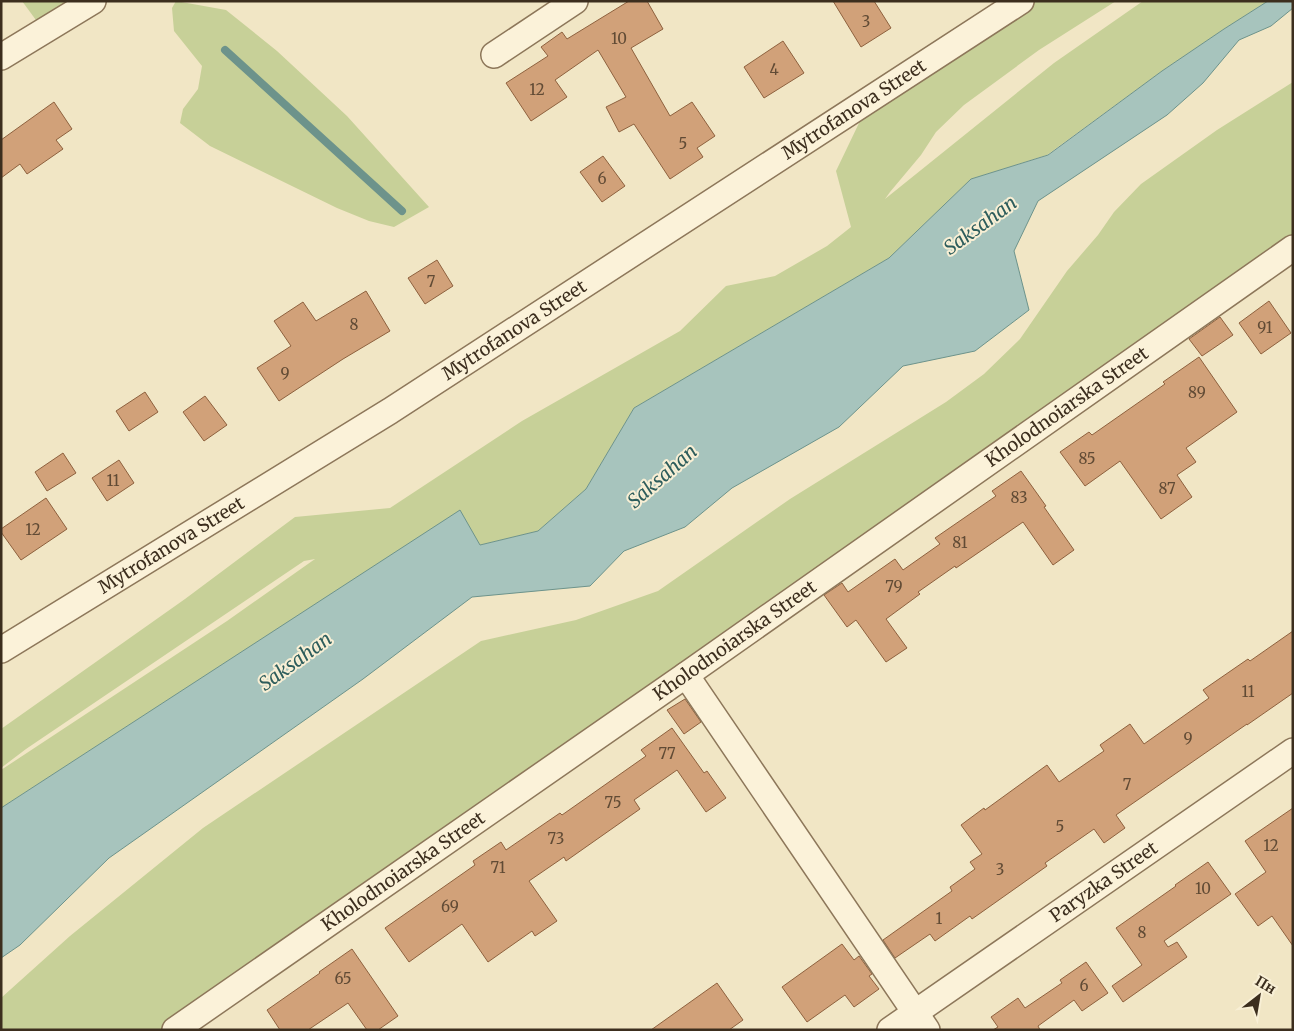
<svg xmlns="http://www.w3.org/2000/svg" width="1294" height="1031" font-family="Merriweather,serif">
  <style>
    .green { fill: #c7d098 }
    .water { fill: #a7c4bd; stroke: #6d938b }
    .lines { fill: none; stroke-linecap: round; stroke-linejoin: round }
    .stream { stroke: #6d938b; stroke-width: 8 }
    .building { fill: #d1a179; stroke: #8e613e }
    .street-casing { stroke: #8d775a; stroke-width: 28 }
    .street { stroke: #fbf2d9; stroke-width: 25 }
    .labels { text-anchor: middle; stroke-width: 4; stroke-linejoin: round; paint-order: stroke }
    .number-label { font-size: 15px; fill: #614b35 }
    .street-label { font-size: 18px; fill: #3c2e1e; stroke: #f8efd5 }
    .water-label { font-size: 19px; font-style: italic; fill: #2d5d5c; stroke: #f8efd5 }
  </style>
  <rect width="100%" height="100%" fill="#f1e6c5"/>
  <!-- green -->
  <g class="green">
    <polygon points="22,1 93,1 44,31"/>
    <polygon points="176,1 226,10 277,51 347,116 429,207 394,227 369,221 337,208 210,146 180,123 183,109 198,89 202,66 174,31 172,8"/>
    <polygon points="1028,1 1116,1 1039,50 964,105 936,132 921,155 890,192 885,199 1054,63 1143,1 1268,1 1224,29 1162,71 1047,155 971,179 889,258 634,408 586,489 538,531 480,545 433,528 1,808 1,770 227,621 315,559 304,561 26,749 1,768 1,729 185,599 295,517 390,508 522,421 680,331 726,286 775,276 827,246 851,227 836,171 860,121 989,35"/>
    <polygon points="1293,82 1293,248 175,1030 1,1030 1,998 70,936 203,828 481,641 576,620 658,591 790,499 946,402 984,374 1020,339 1067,271 1098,235 1114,212 1141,184 1217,130"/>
  </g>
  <!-- water -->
  <polygon class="water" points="1268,1 1293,1 1293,8 1271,26 1239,40 1203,83 1167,115 1038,201 1014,251 1029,310 975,351 903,366 839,427 732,488 685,527 624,551 590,586 472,597 363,679 109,858 20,945 1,958 1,808 460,510 480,545 538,531 586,489 634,408 889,258 971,179 1048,155 1162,71 1224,29"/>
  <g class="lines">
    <!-- stream -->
    <polyline class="stream" points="225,50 402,211"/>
  </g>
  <!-- building -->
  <g class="building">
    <polygon points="629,1 647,1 663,29 631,48 670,116 692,102 715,136 697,148 703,157 670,179 634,124 619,132 606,107 626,97 598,50 555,80 567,97 531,121 506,83 548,56 541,47 562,32 567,39"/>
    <polygon points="833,1 874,1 891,28 861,47"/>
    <polygon points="783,41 804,73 764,98 744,67"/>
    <polygon points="54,102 72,129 56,140 63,149 27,174 20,164 1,178 1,140"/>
    <polygon points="603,156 625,186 602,202 580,172"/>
    <polygon points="437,260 453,286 425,304 408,278"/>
    <polygon points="366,291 390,331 343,359 279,401 257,368 291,346 274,321 303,302 316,321"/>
    <polygon points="1269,301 1291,333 1261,354 1239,323"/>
    <polygon points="1220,317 1233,335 1202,356 1189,339"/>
    <polygon points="1199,357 1237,412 1186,448 1196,462 1177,475 1192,497 1161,519 1120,461 1085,486 1060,452 1089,432 1092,435 1165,384 1163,382"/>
    <polygon points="145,392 158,412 129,431 116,411"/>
    <polygon points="205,396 227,425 204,441 183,412"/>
    <polygon points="63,453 76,473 47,491 35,472"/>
    <polygon points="119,460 134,483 107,501 92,478"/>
    <polygon points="1021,471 1046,506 1044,507 1074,550 1053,565 1023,522 956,568 955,566 918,592 920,594 886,619 907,648 886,662 856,620 847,627 824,595 842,583 848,592 895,559 903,570 940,544 935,538 996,496 992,491"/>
    <polygon points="46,498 67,529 21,560 1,532 1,529"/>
    <polygon points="1293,631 1293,693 1247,725 1247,724 1116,815 1125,828 1104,843 1094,829 1045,863 1047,866 972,919 970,916 935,941 930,934 895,958 883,940 952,891 950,887 975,869 970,862 982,854 961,825 984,808 985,810 1047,765 1059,782 1104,751 1100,745 1130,724 1144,744 1209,698 1203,690 1248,659 1250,661"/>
    <polygon points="685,699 701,722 684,734 667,710"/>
    <polygon points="672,728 704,773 707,771 726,798 706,812 677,770 634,800 640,809 566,861 564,857 529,881 557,921 535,936 532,931 488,962 462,924 409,962 385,928 475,865 473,861 501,842 506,850 560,813 562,815 646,756 641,750"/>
    <polygon points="1293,808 1293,946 1272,916 1258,926 1235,894 1266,872 1245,841"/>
    <polygon points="1208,862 1231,894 1164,941 1168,947 1177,942 1187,957 1123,1002 1112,986 1142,965 1116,928 1176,886 1175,885"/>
    <polygon points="842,944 854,960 859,956 872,974 869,976 879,989 854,1007 845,995 807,1022 782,987"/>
    <polygon points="352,949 398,1016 378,1030 367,1030 348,1003 308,1030 280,1030 267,1010 320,973 319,972"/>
    <polygon points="1086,962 1108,993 1082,1011 1074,1000 1038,1026 1040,1030 993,1030 998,1027 991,1017 1018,998 1025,1008 1062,983 1060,980"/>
    <polygon points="717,983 743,1020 729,1030 651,1030"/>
  </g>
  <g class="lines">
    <!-- street casing -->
    <g class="street-casing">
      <g id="street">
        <polyline points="494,55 575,1"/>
        <polyline points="1,57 93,1"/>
        <path id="s1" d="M1,650l389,-239 631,-410"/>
        <polyline points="686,675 927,1030"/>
        <path id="s2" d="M175,1030l511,-355 607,-427"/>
        <path id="s3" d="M890,1030l403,-279"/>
      </g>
    </g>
    <!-- street -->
    <use href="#street" class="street"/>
  </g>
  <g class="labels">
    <!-- number labels -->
    <g class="number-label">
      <text x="866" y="27">3</text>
      <text x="619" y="44">10</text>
      <text x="774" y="75">4</text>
      <text x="537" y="95">12</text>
      <text x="683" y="149">5</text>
      <text x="602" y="184">6</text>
      <text x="431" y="287">7</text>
      <text x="354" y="330">8</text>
      <text x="1265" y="333">91</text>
      <text x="285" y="379">9</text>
      <text x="1197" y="398">89</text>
      <text x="1087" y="464">85</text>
      <text x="113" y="486">11</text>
      <text x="1167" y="494">87</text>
      <text x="1019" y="503">83</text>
      <text x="33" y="535">12</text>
      <text x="960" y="548">81</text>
      <text x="894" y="592">79</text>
      <text x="1248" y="697">11</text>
      <text x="1188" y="744">9</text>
      <text x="667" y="759">77</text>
      <text x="1127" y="790">7</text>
      <text x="613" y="808">75</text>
      <text x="1060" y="832">5</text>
      <text x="556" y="844">73</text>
      <text x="1271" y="851">12</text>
      <text x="498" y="873">71</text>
      <text x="1000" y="875">3</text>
      <text x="1203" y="894">10</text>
      <text x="450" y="912">69</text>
      <text x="939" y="924">1</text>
      <text x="1142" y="938">8</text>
      <text x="343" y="984">65</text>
      <text x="1084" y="991">6</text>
    </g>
    <!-- street labels -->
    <g class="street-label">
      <text dy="6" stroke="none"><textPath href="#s1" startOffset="1010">Mytrofanova Street</textPath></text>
      <text dy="6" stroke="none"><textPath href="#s1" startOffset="605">Mytrofanova Street</textPath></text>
      <text dy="6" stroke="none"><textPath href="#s2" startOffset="1088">Kholodnoiarska Street</textPath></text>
      <text dy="6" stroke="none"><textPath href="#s1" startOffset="200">Mytrofanova Street</textPath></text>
      <text dy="6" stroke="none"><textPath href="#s2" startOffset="682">Kholodnoiarska Street</textPath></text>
      <text dy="6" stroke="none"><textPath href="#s2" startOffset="278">Kholodnoiarska Street</textPath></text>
      <text dy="6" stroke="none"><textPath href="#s3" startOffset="260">Paryzka Street</textPath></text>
    </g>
    <!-- water labels -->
    <g class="water-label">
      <text transform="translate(980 225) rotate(-36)" y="7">Saksahan</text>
      <text transform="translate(662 476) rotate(-41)" y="7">Saksahan</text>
      <text transform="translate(295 661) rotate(-36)" y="7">Saksahan</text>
    </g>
  </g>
  <!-- border -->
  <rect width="1294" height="1031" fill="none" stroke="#3c2e1e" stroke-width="5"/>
  <!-- north arrow -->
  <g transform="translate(1259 996) rotate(31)" stroke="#f8efd5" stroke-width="4" paint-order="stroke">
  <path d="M0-4L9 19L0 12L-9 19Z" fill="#3c2e1e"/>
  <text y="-8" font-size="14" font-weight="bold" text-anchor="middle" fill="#3c2e1e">Пн</text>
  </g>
</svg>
